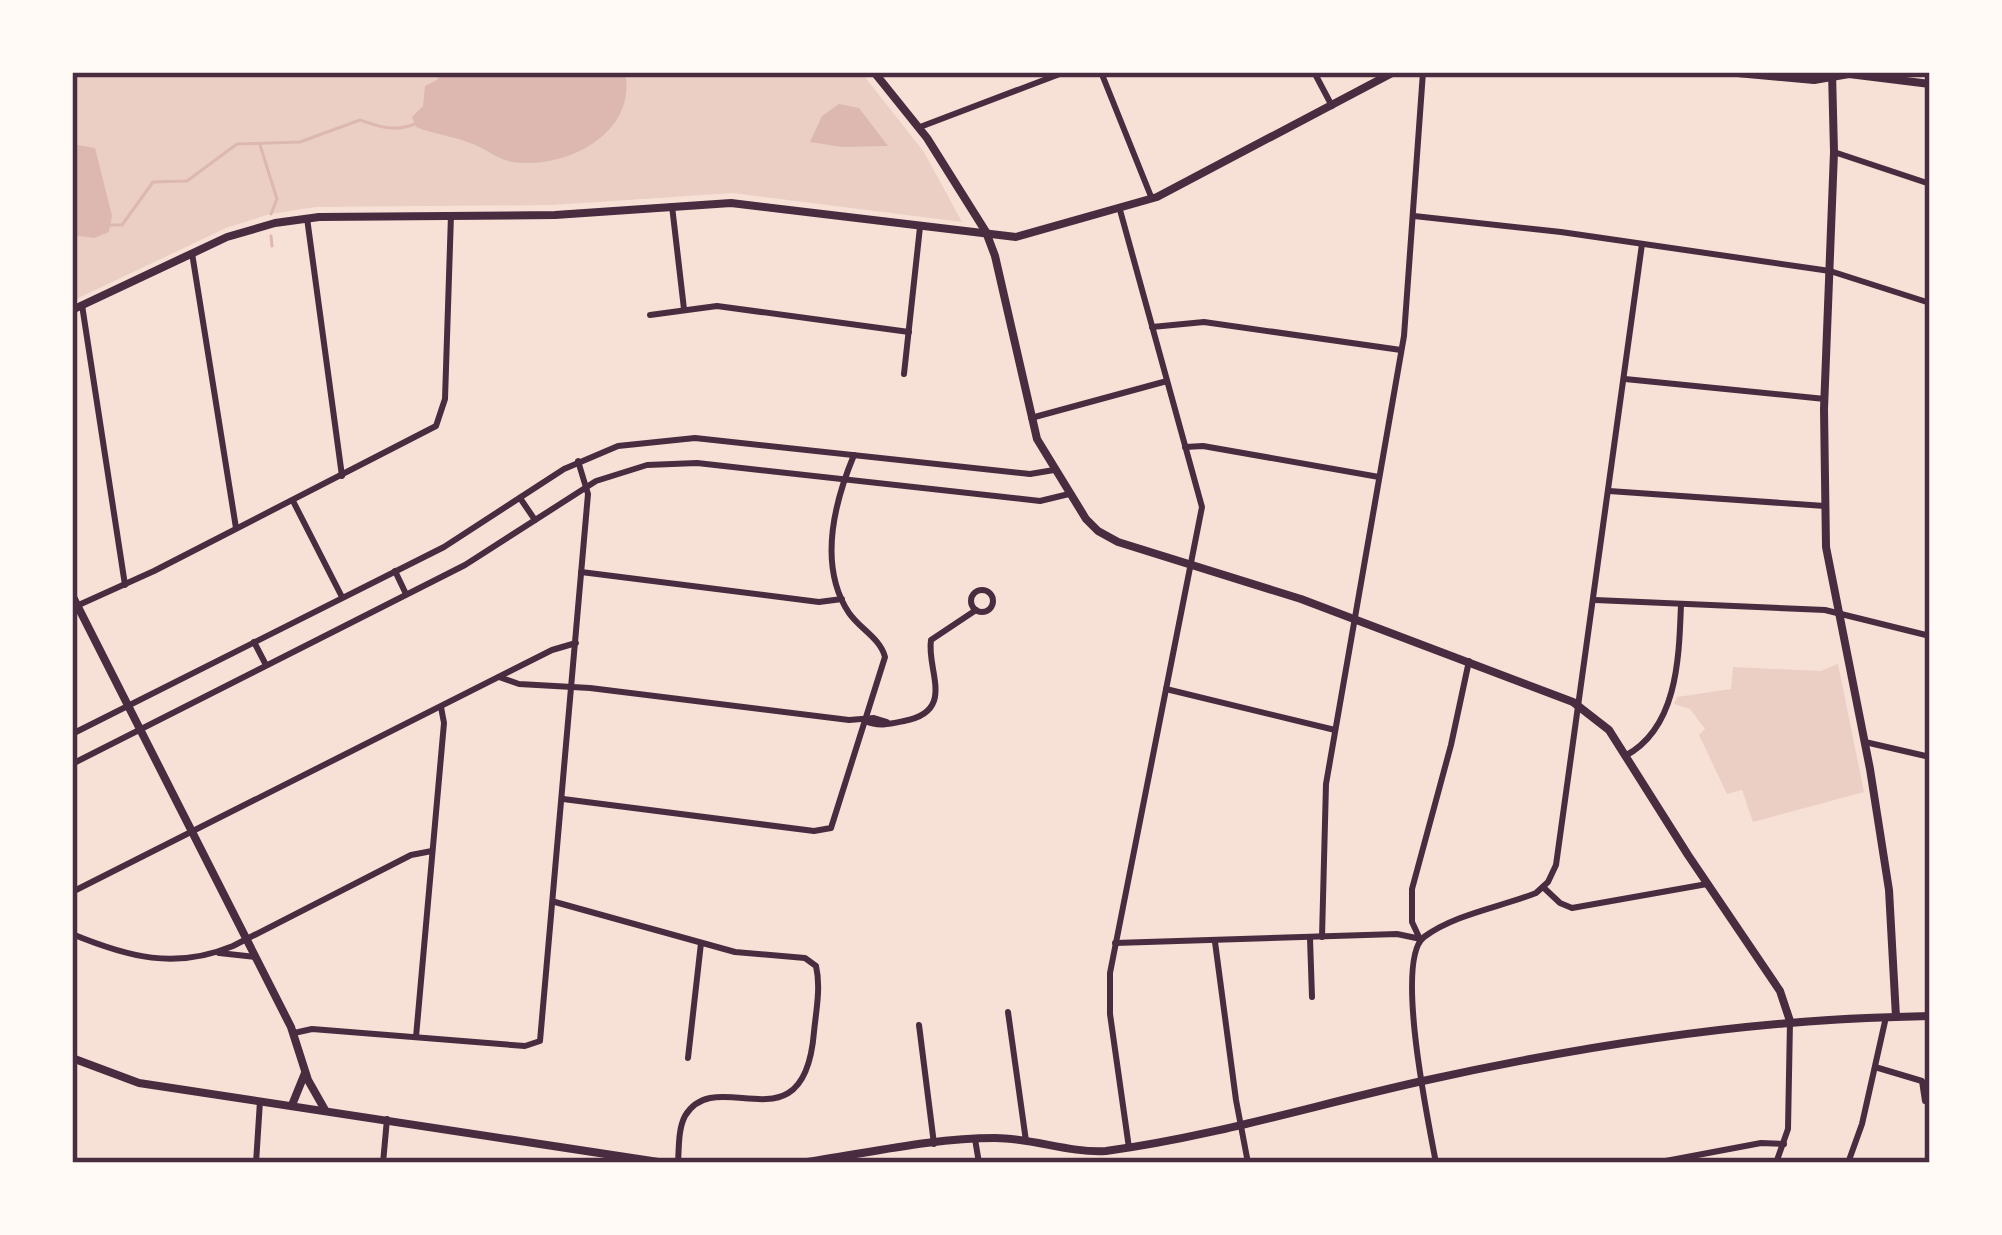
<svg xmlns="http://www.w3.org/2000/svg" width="2002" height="1235" font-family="'Asap Condensed',sans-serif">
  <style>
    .green { fill: #ebcfc5 }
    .water { fill: #dcb8b0 }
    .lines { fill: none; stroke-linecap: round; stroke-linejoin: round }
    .stream { stroke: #dcb8b0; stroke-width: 3 }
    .minor { stroke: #4a2c40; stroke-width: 6 }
    .tertiary { stroke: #4a2c40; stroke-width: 8 }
    .secondary { stroke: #4a2c40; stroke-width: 8 }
    .neatline { fill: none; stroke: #4a2c40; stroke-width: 4.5 }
  </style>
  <rect width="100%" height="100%" fill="#f7e1d7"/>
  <!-- green -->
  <g class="green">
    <polygon points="72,72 861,72 924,152 962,222 733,193 553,205 316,207 270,214 226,228 72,301"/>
    <polygon points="1838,664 1864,792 1753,822 1742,790 1727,794 1699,735 1705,729 1690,709 1674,704 1677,697 1731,689 1733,667 1821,671"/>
  </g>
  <!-- water -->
  <g class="water">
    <path d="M442,72h183c13,62 -60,98 -113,90 -16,-3 -26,-14 -42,-19 -18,-7 -36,-9 -54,-16l-4,-10 11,-11 2,-20 12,-6z"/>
    <polygon points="839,104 859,108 888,146 842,147 810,142 822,116"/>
    <polygon points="72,144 95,148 112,216 109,232 94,238 72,235"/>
  </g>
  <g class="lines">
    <!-- stream -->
    <g class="stream">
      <polyline points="260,145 277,199 271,214"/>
      <path d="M111,225h11l31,-43 34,-1 50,-37 63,-2 60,-22c20,7 34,12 55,4"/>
      <polyline points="271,236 272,246"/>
    </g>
    <!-- minor -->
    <g class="minor">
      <polyline points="1101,72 1152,199"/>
      <polyline points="1314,72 1332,106"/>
      <polyline points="920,127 1065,72"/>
      <polyline points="1834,152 1930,184"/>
      <polyline points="672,206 684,309"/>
      <polyline points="1120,210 1202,507 1110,973 1110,1014 1129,1148"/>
      <polyline points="1414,216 1561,232 1830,271 1930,303"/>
      <polyline points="307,218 342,476"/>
      <polyline points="192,253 236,528"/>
      <polyline points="82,305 125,585"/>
      <polyline points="650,315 717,306 909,332"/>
      <polyline points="1152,327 1204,322 1401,350"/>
      <polyline points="904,374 920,227"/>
      <polyline points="1625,379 1825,399"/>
      <polyline points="1031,418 1167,381"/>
      <polyline points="1185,447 1203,446 1379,477"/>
      <polyline points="1609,491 1825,506"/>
      <polyline points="520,498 535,520"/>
      <polyline points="293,501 342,597"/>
      <polyline points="395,571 406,594"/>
      <polyline points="581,572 819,602 842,599"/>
      <circle cx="982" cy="601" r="11"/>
      <polyline points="1595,600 1825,610 1930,636"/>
      <polyline points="72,608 154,571 436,426 445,399 451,215"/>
      <polyline points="254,642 266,665"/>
      <polyline points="499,677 519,684 590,688 849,720 874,718 887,722"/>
      <polyline points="1166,689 1335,730"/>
      <path d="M866,721c12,6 24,3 38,0 53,-10 22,-51 27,-81l45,-30"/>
      <polyline points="72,734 444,547 564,469 618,446 695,438 1030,474 1054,470"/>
      <polyline points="1865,742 1930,757"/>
      <path d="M1625,756c53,-28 54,-99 56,-152"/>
      <polyline points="72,764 465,565 596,481 647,465 697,463 1040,501 1069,494"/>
      <path d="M563,799l251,32 17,-3 54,-171c-5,-19 -25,-28 -36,-44 -31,-47 -15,-110 5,-158"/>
      <polyline points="1543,887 1560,903 1572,908 1707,884"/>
      <polyline points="72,892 552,650 576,643"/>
      <path d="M555,902l180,50 70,6 11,8c5,21 0,45 -2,66 -10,121 -97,30 -129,84 -7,13 -6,33 -7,47"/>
      <path d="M72,934c56,23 103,36 161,12l178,-91 21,-4"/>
      <polyline points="1322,937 1326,784 1404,336 1423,72"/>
      <polyline points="1419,937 1412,922 1412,889 1451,745 1469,661"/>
      <polyline points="1310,938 1312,997"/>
      <polyline points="1215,942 1236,1100 1248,1163"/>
      <polyline points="1115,943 1397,934 1421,939"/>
      <polyline points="219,953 256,957"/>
      <polyline points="1008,1012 1026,1141"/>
      <polyline points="919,1025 934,1144"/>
      <polyline points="294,1033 312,1029 525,1046 540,1041 588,494 578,461"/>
      <polyline points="416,1037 444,723 441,707"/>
      <polyline points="688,1058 701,943"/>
      <polyline points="1875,1067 1922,1081 1925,1101"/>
      <polyline points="975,1139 979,1163"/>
      <polyline points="256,1163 260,1101"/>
      <polyline points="383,1163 387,1119"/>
      <path d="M1436,1163c-7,-38 -42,-203 -12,-226 31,-23 77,-30 112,-44l12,-11 8,-17 86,-621"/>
      <polyline points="1655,1163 1761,1143 1784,1144"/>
      <polyline points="1776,1163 1788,1129 1790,1021"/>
      <polyline points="1848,1163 1862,1124 1886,1017"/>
    </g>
    <!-- tertiary -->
    <g class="tertiary">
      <polyline points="874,72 927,138 986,232 995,256 1037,439 1086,519 1098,531 1118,542 1301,599 1573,702 1609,730 1688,855 1780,991 1790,1021"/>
      <polyline points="72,595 291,1027 308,1080 325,1110"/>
      <polyline points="72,1058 139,1083 665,1163"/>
      <polyline points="292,1105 305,1073"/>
      <path d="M800,1163c64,-9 130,-25 195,-25 38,0 73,15 111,13 105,-14 209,-46 312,-69 153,-34 321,-61 478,-65"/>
    </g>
    <!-- secondary -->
    <g class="secondary">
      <polyline points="1726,72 1814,80 1849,74 1930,84"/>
      <polyline points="1832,72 1834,152 1824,409 1826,547 1870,769 1889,890 1896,1017 1930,1016"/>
      <polyline points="72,310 227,237 275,223 319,217 555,215 731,203 1016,237 1157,197 1394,72"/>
    </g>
  </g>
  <!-- border -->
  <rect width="2002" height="1235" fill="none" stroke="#fffaf5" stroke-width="150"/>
  <rect x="75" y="75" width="1852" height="1085" class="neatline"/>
</svg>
